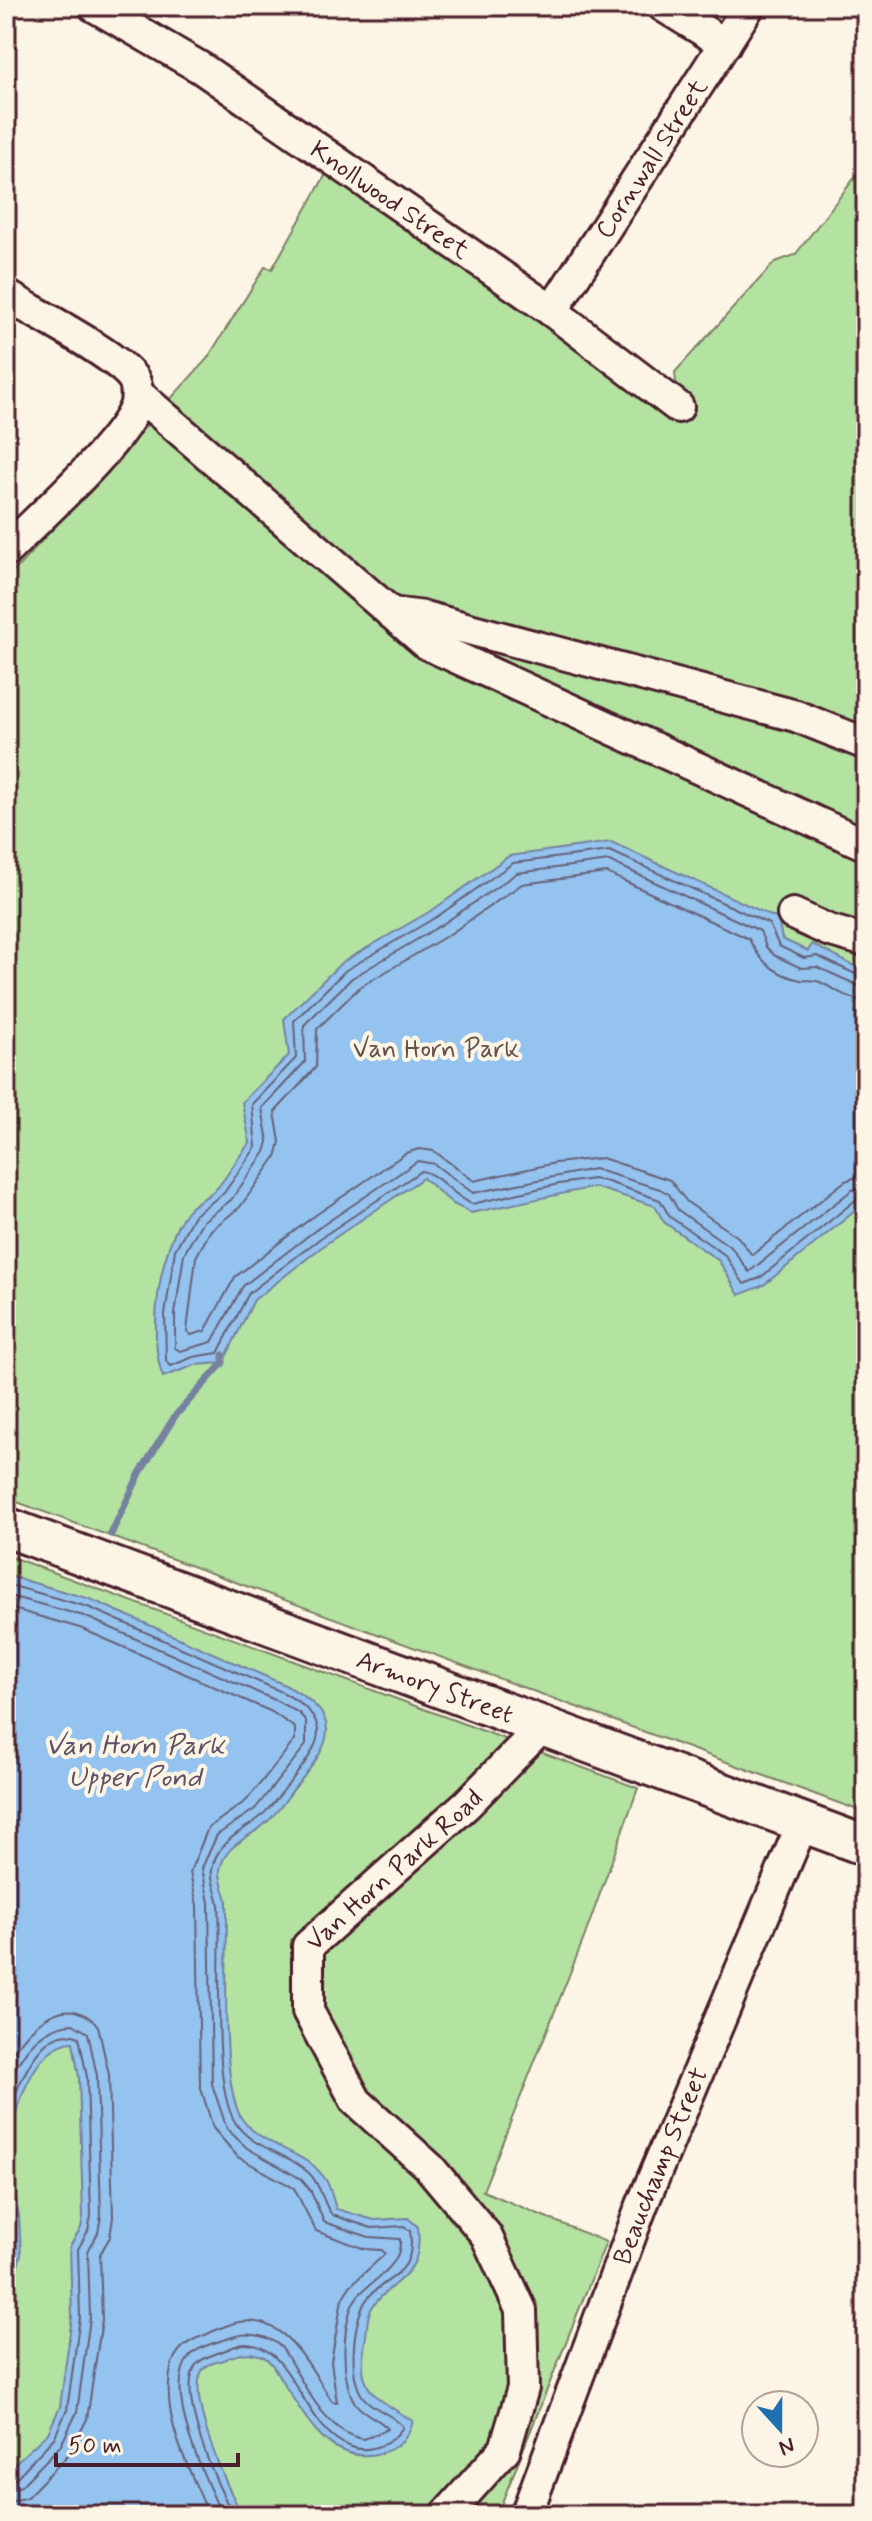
<svg xmlns="http://www.w3.org/2000/svg" width="872" height="2521" font-family="Mynerve,sans-serif">
  <style>
    .green { fill: #b3e2a1; stroke: #7e8066; stroke-width: 2 }
    .water { fill: #93c3ee; stroke: #7681a0; stroke-width: 2 }
    .lines { fill: none; stroke-linecap: round; stroke-linejoin: round }
    .shore { stroke: #676179; stroke-width: 2 }
    .stream { stroke: #7681a0; stroke-width: 7 }
    .minor-casing { stroke: #4a1f2b; stroke-width: 36 }
    .major-casing { stroke: #4a1f2b; stroke-width: 44 }
    .minor { stroke: #fcf5e5; stroke-width: 30 }
    .major { stroke: #fcf5e5; stroke-width: 38 }
    .labels { text-anchor: middle; stroke-width: 8; stroke-linejoin: round; paint-order: stroke }
    .street-label { font-size: 26px; fill: #4a1f2b; stroke: #fcf5e5 }
    .park-label { font-size: 26px; fill: #645048; stroke: #fcf5e5 }
    .water-label { font-size: 28px; font-style: italic; fill: #605066; stroke: #fcf5e5 }
  </style>
  <rect width="100%" height="100%" fill="#fcf5e5"/>
  <filter id="ink" filterUnits="userSpaceOnUse"><feTurbulence type="fractalNoise" baseFrequency=".0125" numOctaves="2"/><feDisplacementMap in="SourceGraphic" scale="16" xChannelSelector="R" yChannelSelector="G"/><feConvolveMatrix kernelMatrix="1 2 1 2 8 2 1 2 1" color-interpolation-filters="sRGB"/></filter>
  <g filter="url(#ink)">
    <!-- green -->
    <g class="green">
      <polygon points="334,160 678,405 675,372 775,262 795,255 866,163 866,1813 6,1498 6,580 207,359 265,267 272,269"/>
      <polygon points="6,1555 638,1788 584,1938 483,2191 606,2242 497,2515 6,2515"/>
    </g>
    <!-- water -->
    <g class="water">
      <path d="M611,842l167,77 4,20 26,12 4,-7 54,28v230l-102,83 -25,10 -20,-34 -55,-39 -9,-16 -61,-19 -123,26 -18,-9 -30,-26 -96,65 -73,57 -31,63 -28,2 -32,12c-16,-42 -4,-130 24,-166 8,-10 22,-14 30,-23 12,-13 20,-31 33,-45l-8,-41 47,-47 -5,-36 57,-56 93,-54 75,-53z"/>
      <path d="M6,1575l84,24 195,86c59,31 49,55 12,100 -10,12 -19,28 -31,38 -17,15 -42,22 -46,47 -1,9 5,22 7,30 1,46 -8,186 15,219 21,29 64,31 84,61 5,8 7,20 10,29l38,11 34,-2 10,9c5,50 -20,47 -45,79 -6,7 -6,21 -7,30 -10,54 4,58 47,85 -5,18 -15,27 -32,32 -52,14 -75,-36 -99,-72 -5,-8 -10,-20 -18,-24 -16,-7 -26,-3 -41,3 -7,2 -17,4 -21,11 -15,27 25,119 41,144h-237v-36l8,-15 34,-31 12,-26 12,-90 -2,-71 11,-18 2,-12 -4,-139 -6,-35c-42,3 -60,77 -67,112z"/>
      <polygon points="6,2156 19,2215 21,2255 6,2305"/>
    </g>
    <g class="lines">
      <!-- shore -->
      <g class="shore">
        <path d="M866,979l-49,-23 -13,2 -25,-12 -10,-22 -159,-73 -97,12 -75,53 -92,54 -52,51 2,37 -44,46 4,43 -32,46 -30,22 -19,35 -10,64 1,47 5,5 22,-9 25,-4 31,-60 73,-56 99,-66c17,2 33,26 51,33l87,-20 34,-5 12,2 55,19 10,17 55,38 19,29 16,-6 98,-80 8,-1"/>
        <polyline points="866,989 817,967 801,968 774,955 766,947 760,931 609,861 517,873 443,924 352,978 304,1025 305,1062 262,1108 268,1142 265,1152 231,1200 202,1222 184,1254 175,1314 175,1348 180,1351 212,1342 243,1286 317,1229 418,1161 434,1164 473,1193 594,1169 660,1189 669,1194 678,1210 732,1248 749,1272 852,1190 866,1186"/>
        <path d="M866,1001c-18,-1 -31,-12 -46,-19 -7,-3 -12,-1 -19,-2 -25,-5 -42,-19 -52,-41l-142,-66 -85,11 -72,50 -90,53 -43,42 -1,38 -41,45 5,30 -4,15 -36,50 -29,23 -15,27 -9,74 4,4 14,-4 30,-54 75,-58 96,-66 13,-4 15,2 40,30 81,-18 47,-5 68,22 17,22 51,35 14,18 93,-74 21,-7"/>
        <path d="M6,1584l82,23 194,85c52,28 41,49 9,89 -10,12 -20,27 -32,37 -19,15 -43,24 -47,52 -2,11 6,24 7,35 3,51 -8,179 16,217 16,27 53,30 74,51 13,13 13,29 23,42l40,13 32,-2 6,5c8,50 -32,44 -47,75 -10,22 -15,71 0,91 10,13 30,17 40,30 -10,16 -32,27 -52,20 -48,-16 -57,-102 -105,-103 -7,-1 -16,5 -23,7 -9,4 -21,6 -27,14 -20,29 21,123 38,150"/>
        <path d="M6,1595l78,21 193,85 22,12 7,8v24l-51,64 -38,26 -15,33 7,35 3,181 15,45 20,19 54,31 10,12 13,31 45,15 31,2c2,28 -25,38 -42,57 -17,19 -18,85 -3,107 8,12 25,15 33,26l-24,10c-40,-5 -62,-61 -82,-91 -13,-13 -35,-17 -52,-10 -12,4 -31,8 -40,18 -29,33 16,125 32,159"/>
        <path d="M6,1607l74,21 192,84 23,16v12l-48,60 -39,28 -18,44 7,33 3,180 13,43 25,29 56,31 22,43 49,18 17,1 3,4 -35,32 -8,13 -11,63 6,40 -5,-1c-21,-31 -45,-87 -93,-79 -11,2 -23,8 -34,13 -17,6 -30,14 -34,33 -11,50 19,102 38,147"/>
        <path d="M6,2063c18,-30 57,-77 92,-37l11,49 4,142 -3,20 -10,17 2,66 -15,99 -18,35 -42,43 -21,6"/>
        <path d="M6,2089c12,-31 32,-63 67,-65l15,9 9,43 4,140 -3,17 -10,18 2,67 -13,94 -16,33 -40,41 -15,5"/>
        <path d="M6,2118c9,-25 35,-99 73,-81l8,40 4,139 -3,15 -10,18 2,68 -13,93 -13,28 -39,41 -9,2"/>
        <polyline points="6,2194 13,2254 6,2277"/>
      </g>
      <!-- stream -->
      <polyline class="stream" points="111,1534 140,1473 175,1416 223,1363 223,1355"/>
      <!-- minor casing -->
      <g class="minor-casing">
        <g id="minor">
          <path id="s1" d="M94,6l107,62 351,243 126,96"/>
          <polyline points="663,6 725,44"/>
          <path d="M6,295c27,17 114,61 128,85 3,6 3,17 2,24 -10,36 -101,117 -130,147"/>
          <path id="s2" d="M552,311l197,-305"/>
          <polyline points="137,393 427,644 866,845"/>
          <polyline points="391,613 424,617 796,716 866,744"/>
          <polyline points="793,914 828,930 866,941"/>
          <path id="s3" d="M446,2515l59,-66 18,-61 -2,-78 -35,-75 -56,-67 -74,-67 -48,-90v-65l159,-142 76,-78"/>
          <path id="s4" d="M526,2515l116,-310 161,-383"/>
        </g>
      </g>
      <!-- major casing -->
      <g class="major-casing">
        <g id="major">
          <path id="s5" d="M6,1527l860,319"/>
        </g>
      </g>
      <!-- minor -->
      <use href="#minor" class="minor"/>
      <!-- major -->
      <use href="#major" class="major"/>
    </g>
  </g>
  <g class="labels">
    <!-- street labels -->
    <g class="street-label">
      <text dy="9" stroke="none"><textPath href="#s2" startOffset="182">Cornwall Street</textPath></text>
      <text dy="9" stroke="none"><textPath href="#s1" startOffset="354">Knollwood Street</textPath></text>
      <text dy="9" stroke="none"><textPath href="#s5" startOffset="458">Armory Street</textPath></text>
      <text dy="9" stroke="none"><textPath href="#s3" startOffset="782">Van Horn Park Road</textPath></text>
      <text dy="9" stroke="none"><textPath href="#s4" startOffset="374">Beauchamp Street</textPath></text>
    </g>
    <!-- park labels -->
    <g class="park-label">
      <text x="436" y="1057">Van Horn Park</text>
    </g>
    <!-- water labels -->
    <g class="water-label">
      <text x="135" y="1754">Van Horn Park<tspan x="135" dy="32">Upper Pond</tspan></text>
    </g>
  </g>
  <!-- margin -->
  <rect width="872" height="2521" fill="none" stroke="#fcf5e5" stroke-width="32"/>
  <rect x="16" y="16" width="840" height="2489" fill="none" stroke="#4a1f2b" stroke-width="3" filter="url(#ink)"/>
  <!-- north arrow -->
  <g transform="translate(780 2429) rotate(159)"><circle r="38" fill="#fcf5e5" stroke="#b59f9b" stroke-width="2"/>
  <path d="M0-6L14 30L0 20L-14 30Z" fill="#1f6fb2"/>
  <text y="-12" font-size="22" font-weight="bold" text-anchor="middle" fill="#4a1f2b">N</text>
  </g>
  <!-- scale -->
  <path d="M56 2453v12h182v-12" fill="none" stroke="#4a1f2b" stroke-width="4"/>
  <text x="68" y="2453" font-size="24" fill="#4a1f2b" stroke="#fcf5e5" stroke-width="6" paint-order="stroke">50 m</text>
</svg>
